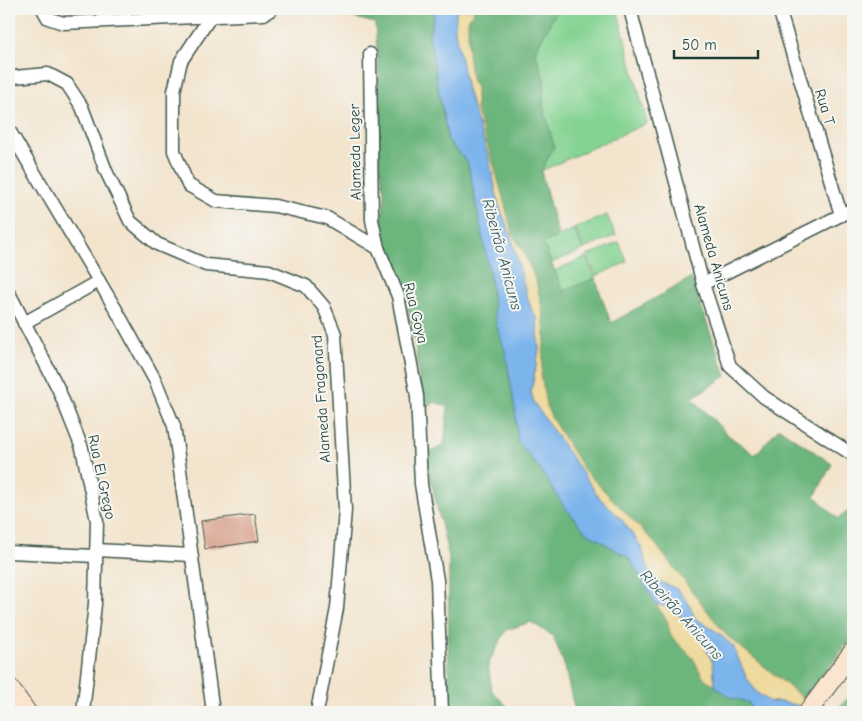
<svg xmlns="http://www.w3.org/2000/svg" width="862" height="721" font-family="'Comic Neue',sans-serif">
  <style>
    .green { fill: #85d393; stroke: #528864 }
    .forest { fill: #6cb57d; stroke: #467958 }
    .sand { fill: #eeda9e; stroke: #868c69 }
    .water { fill: #7bb4ec; stroke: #4d7890 }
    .building { fill: #d8a18d }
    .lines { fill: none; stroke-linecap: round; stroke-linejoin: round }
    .street-casing { stroke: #3f564b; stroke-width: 15 }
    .secondary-casing { stroke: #3f564b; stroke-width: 20 }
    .street { stroke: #fff; stroke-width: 12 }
    .secondary { stroke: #fbe5cf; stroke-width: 18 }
    .labels { text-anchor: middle; stroke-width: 4; stroke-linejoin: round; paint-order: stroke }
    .street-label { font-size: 15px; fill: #1f3d34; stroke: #f6f6f2 }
    .water-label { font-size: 16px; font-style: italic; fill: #365b62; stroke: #f6f6f2 }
  </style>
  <rect width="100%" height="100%" fill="#f6f6f2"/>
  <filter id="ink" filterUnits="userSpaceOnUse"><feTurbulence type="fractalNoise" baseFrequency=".02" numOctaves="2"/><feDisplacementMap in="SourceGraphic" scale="10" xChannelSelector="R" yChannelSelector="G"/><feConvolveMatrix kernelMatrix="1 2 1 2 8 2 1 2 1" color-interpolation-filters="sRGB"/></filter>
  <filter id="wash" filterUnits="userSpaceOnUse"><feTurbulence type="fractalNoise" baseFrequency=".0096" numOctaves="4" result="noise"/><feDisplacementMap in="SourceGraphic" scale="20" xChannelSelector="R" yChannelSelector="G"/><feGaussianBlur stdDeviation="1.12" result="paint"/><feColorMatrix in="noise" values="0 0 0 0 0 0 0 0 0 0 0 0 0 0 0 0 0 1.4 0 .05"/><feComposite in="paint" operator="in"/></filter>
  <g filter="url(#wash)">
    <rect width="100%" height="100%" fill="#f3e4cd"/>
    <!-- green -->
    <g class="green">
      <polygon points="561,9 617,9 647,123 541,171 554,146 543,106 544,80 535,51 554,16"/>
      <polygon points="607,215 616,235 584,249 575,228"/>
      <polygon points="574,229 583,250 551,263 543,243"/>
      <polygon points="619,242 627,262 596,276 587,256"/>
      <polygon points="586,257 595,278 563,292 554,271"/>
    </g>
    <!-- forest -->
    <g class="forest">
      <polygon points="321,9 436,9 429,35 438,87 448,140 468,163 489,270 496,323 506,354 515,408 518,442 539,468 585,531 629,558 667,620 671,636 693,658 703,677 732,698 748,702 753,712 575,712 564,664 553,636 531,622 506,630 488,664 492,691 513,712 448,712 449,558 425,455 444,445 448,407 435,402 422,412 416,351 411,321 400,278 380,232 385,196 379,161 376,124 379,74 375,23"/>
      <polygon points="475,9 561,9 554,16 535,51 544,80 543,106 554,146 541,171 558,236 543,243 563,291 595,278 611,323 691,278 726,376 692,398 728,435 755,455 779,428 832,464 815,496 838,519 851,509 853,512 853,636 804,699 726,635 652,540 584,470 552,419 546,405 541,375 545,334 542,308 536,281 523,251 513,235 495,169 476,110 476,88 471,79 468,53 468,20"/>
      <polygon points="853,693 853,712 834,712"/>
    </g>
    <!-- sand -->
    <g class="sand">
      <polygon points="459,9 475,9 468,20 468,53 471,79 476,88 476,110 495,169 513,235 523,251 536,281 542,308 545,334 541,375 546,405 552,419 584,470 652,540 726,635 804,699 800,706 782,702 770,702 757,693 746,677 733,646 717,632 695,618 687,601 664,584 652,578 640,545 622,520 599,497 534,403 531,392 539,350 537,318 532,311 526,293 511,236 499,206 489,158 467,90 455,31 456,12"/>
      <polygon points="656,604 664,606 682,617 690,630 702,640 713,663 715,686 703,677 693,658 671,636 667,620"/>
    </g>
    <!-- water -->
    <polygon class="water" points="436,9 459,9 456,12 455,31 467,90 489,158 499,206 511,236 526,293 532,311 537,318 539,350 531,392 534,403 599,497 622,520 640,545 652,578 677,589 687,601 695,618 717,632 733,646 746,677 757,693 770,702 782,702 800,706 795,712 753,712 748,702 732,698 715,686 713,663 702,640 690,630 682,617 664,606 656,604 629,558 585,531 563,505 539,468 518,442 515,408 506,354 496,323 489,270 468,163 448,140 438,87 429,35"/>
    <g id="blocks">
      <!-- building -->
      <polygon class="building" points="255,514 259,541 205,549 201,521"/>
    </g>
  </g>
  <g filter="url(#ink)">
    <use href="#blocks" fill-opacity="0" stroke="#3f564b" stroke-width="1"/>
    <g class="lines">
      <!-- street casing -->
      <g class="street-casing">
        <g id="street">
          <polyline points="43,9 48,18 63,23 264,14 272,9"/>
          <polyline points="630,9 703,284 730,366 764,397 853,455"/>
          <polyline points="779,9 841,215"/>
          <polyline points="211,16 181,61 174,91 174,151 188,185 216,201 275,206 327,218 378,248 398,296 417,396 421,484 437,580 442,712"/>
          <polyline points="370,54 372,220 378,248"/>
          <polyline points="9,83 14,77 48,74 67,84 82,107 106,171 130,221 157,244 206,265 269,271 306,286 324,307 335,334 345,510 337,608 317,712"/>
          <polyline points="9,130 115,308 155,380 174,426 213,712"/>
          <polyline points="703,284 853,209"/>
          <polyline points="9,293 58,388 82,448 97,521 95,604 83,712"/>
          <polyline points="24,323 99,281"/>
          <polyline points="96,550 191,555"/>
          <polyline points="9,552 96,556"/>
        </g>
      </g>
      <!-- secondary casing -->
      <g class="secondary-casing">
        <g id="secondary">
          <polyline points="9,687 27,712"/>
          <polyline points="808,712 853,651"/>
        </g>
      </g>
      <!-- street -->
      <use href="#street" class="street"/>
      <!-- secondary -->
      <use href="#secondary" class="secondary"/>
    </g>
  </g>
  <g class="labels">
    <!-- street labels -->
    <g class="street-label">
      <text transform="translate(825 107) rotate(73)" y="5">Rua T</text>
      <text transform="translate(355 152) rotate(-91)" y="5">Alameda Leger</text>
      <text transform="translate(714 257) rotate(74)" y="5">Alameda Anicuns</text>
      <text transform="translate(416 313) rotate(76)" y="5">Rua Goya</text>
      <text transform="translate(321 399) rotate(-94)" y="5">Alameda Fragonard</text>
      <text transform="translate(102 477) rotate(78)" y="5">Rua El Grego</text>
    </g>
    <!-- water labels -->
    <g class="water-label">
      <text transform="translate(503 254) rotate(75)" y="6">Ribeirão Anicuns</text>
      <text transform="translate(682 614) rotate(48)" y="6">Ribeirão Anicuns</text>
    </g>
  </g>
  <!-- margin -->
  <rect width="862" height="721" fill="none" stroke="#f6f6f2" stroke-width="30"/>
  <!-- scale -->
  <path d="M674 50v8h84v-8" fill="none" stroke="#1f3d34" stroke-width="2.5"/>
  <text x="682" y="50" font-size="15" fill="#1f3d34" stroke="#f6f6f2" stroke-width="4" paint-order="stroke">50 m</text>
</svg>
